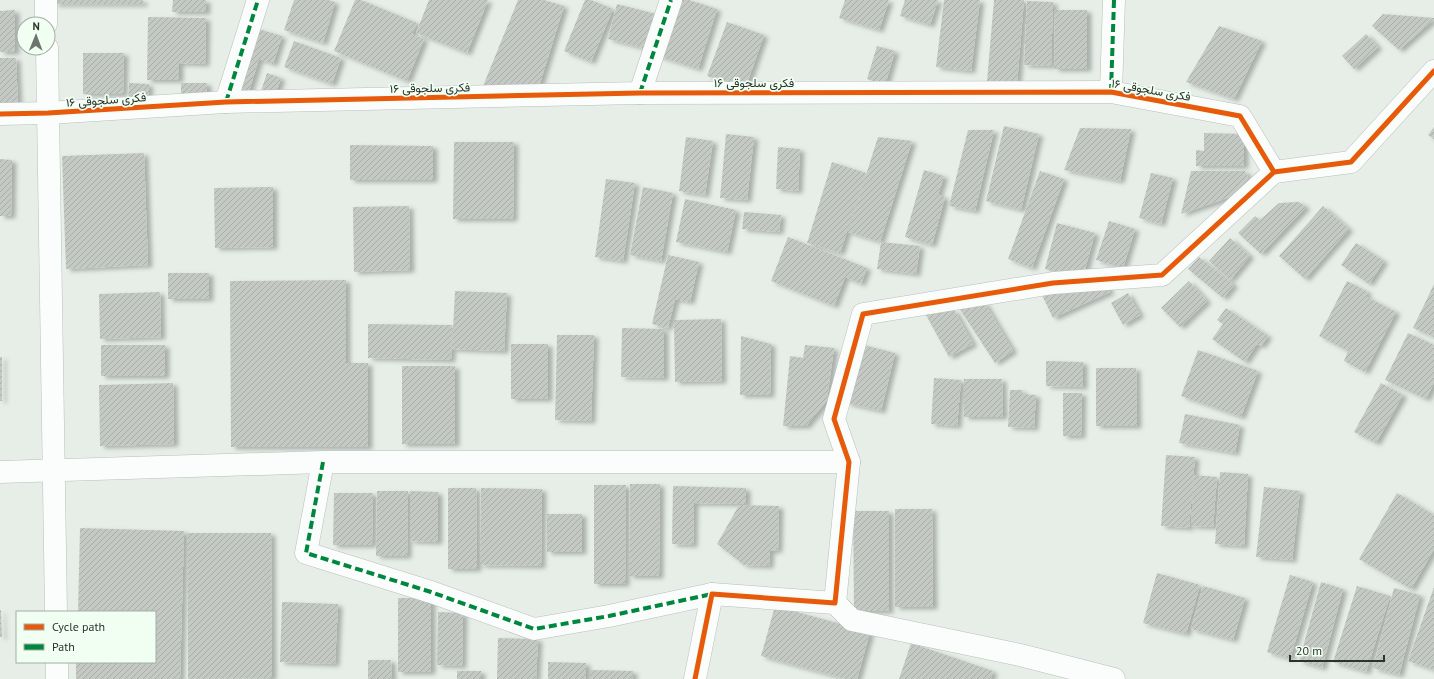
<svg xmlns="http://www.w3.org/2000/svg" width="1434" height="679" font-family="'PT Sans',Vazirmatn,sans-serif">
  <style>
    .building { fill: url(#building-hatch); filter: url(#shadow) }
    .lines { fill: none; stroke-linecap: round; stroke-linejoin: round }
    .minor-casing { stroke: #b9bfba; stroke-width: 23 }
    .minor { stroke: #fbfcfc; stroke-width: 22 }
    .quiet { stroke: #00873e; stroke-width: 4; stroke-dasharray: 8 4; stroke-linecap: butt }
    .cycleway-casing { stroke: #f1fff3; stroke-width: 8 }
    .cycleway { stroke: #e8590c; stroke-width: 5 }
    .labels { text-anchor: middle; stroke-width: 3.5; stroke-linejoin: round; paint-order: stroke }
    .street-label { font-size: 12px; fill: #2c322d; stroke: #f1fff3 }
  </style>
  <defs>
    <pattern id="building-hatch" width="6" height="6" patternUnits="userSpaceOnUse"><rect width="6" height="6" fill="#c5c9c4"/><path d="M-1 1l2-2M0 6l6-6M5 7l2-2" fill="none" stroke="#a9ada9"/></pattern>
    <filter id="shadow"><feDropShadow dx="4.5" dy="2.5" stdDeviation="2" flood-color="#0004"/></filter>
  </defs>
  <rect width="100%" height="100%" fill="#e7eee8"/>
  <!-- building -->
  <g class="building">
    <rect x="54" y="0" width="89" height="4"/>
    <polygon points="173,0 206,0 206,12 172,12"/>
    <polygon points="294,0 328,0 335,2 323,43 284,30"/>
    <polygon points="355,0 361,0 417,23 412,34 424,39 407,81 334,51"/>
    <polygon points="429,0 488,0 467,53 416,33"/>
    <polygon points="518,0 544,0 564,6 539,86 483,86"/>
    <polygon points="585,0 591,0 613,9 591,62 564,51"/>
    <polygon points="673,0 689,0 717,9 698,69 655,55"/>
    <polygon points="845,0 889,0 879,30 839,18"/>
    <polygon points="905,0 938,0 930,25 900,16"/>
    <polygon points="944,0 980,0 971,71 936,67"/>
    <polygon points="994,0 1024,0 1017,83 987,81"/>
    <polygon points="1027,1 1053,2 1051,66 1024,65"/>
    <polygon points="617,4 660,15 651,50 608,39"/>
    <polygon points="15,10 15,52 0,52 0,11"/>
    <polygon points="1055,10 1087,10 1087,69 1054,69"/>
    <polygon points="1383,14 1434,18 1434,19 1399,50 1372,26"/>
    <polygon points="148,17 206,18 205,64 179,63 179,80 147,80"/>
    <polygon points="727,22 764,35 745,89 707,76"/>
    <polygon points="1219,26 1262,41 1234,99 1186,82"/>
    <polygon points="255,28 282,36 273,64 259,59 248,94 235,90"/>
    <polygon points="1366,34 1378,47 1354,69 1342,56"/>
    <polygon points="294,41 341,58 332,84 284,67"/>
    <polygon points="877,46 895,51 885,85 867,79"/>
    <polygon points="83,53 124,53 123,94 83,94"/>
    <polygon points="0,58 16,58 18,106 0,107"/>
    <polygon points="267,73 281,78 274,99 260,94"/>
    <polygon points="129,83 149,84 148,102 128,102"/>
    <rect x="181" y="83" width="26" height="16"/>
    <polygon points="1004,126 1039,134 1021,210 986,201"/>
    <polygon points="1434,127 1434,139 1428,135"/>
    <polygon points="1080,128 1131,129 1120,181 1064,170"/>
    <polygon points="968,130 994,130 975,211 949,206"/>
    <polygon points="1204,133 1244,134 1244,166 1196,166 1196,150 1204,151"/>
    <polygon points="726,134 754,137 747,200 720,198"/>
    <polygon points="686,137 713,141 705,195 679,191"/>
    <polygon points="878,137 912,141 880,242 848,232"/>
    <polygon points="454,142 514,142 513,219 453,219"/>
    <polygon points="350,145 433,146 433,180 350,180"/>
    <polygon points="778,147 800,149 798,191 776,189"/>
    <polygon points="144,153 148,265 66,269 62,156"/>
    <polygon points="0,159 12,160 11,216 0,216"/>
    <polygon points="832,162 866,173 840,253 807,243"/>
    <polygon points="924,170 944,176 938,195 945,197 932,245 905,237"/>
    <polygon points="1040,171 1064,179 1032,268 1008,259"/>
    <polygon points="1191,171 1245,171 1253,189 1181,214"/>
    <polygon points="1151,173 1173,178 1161,224 1139,218"/>
    <polygon points="606,179 635,183 623,261 595,257"/>
    <polygon points="273,187 273,247 215,248 214,188"/>
    <polygon points="643,187 673,193 661,261 630,255"/>
    <polygon points="685,199 736,210 727,252 676,242"/>
    <polygon points="1299,202 1306,207 1261,254 1238,233 1255,216 1260,220 1279,203"/>
    <polygon points="409,206 410,270 354,272 353,207"/>
    <polygon points="1323,206 1349,229 1305,279 1279,256"/>
    <polygon points="744,212 781,215 779,232 742,229"/>
    <polygon points="1109,221 1135,229 1123,268 1096,260"/>
    <polygon points="1057,223 1095,233 1082,280 1045,269"/>
    <polygon points="788,237 867,268 861,284 845,277 834,306 771,281"/>
    <polygon points="1230,238 1250,256 1230,280 1209,261"/>
    <polygon points="881,242 920,246 916,274 877,269"/>
    <polygon points="1356,243 1384,261 1369,284 1341,265"/>
    <polygon points="668,255 699,262 690,302 675,299 668,328 652,324"/>
    <polygon points="1199,257 1234,285 1223,298 1188,269"/>
    <rect x="168" y="273" width="41" height="26"/>
    <polygon points="346,280 346,363 368,363 368,447 231,447 230,281"/>
    <polygon points="1189,281 1207,301 1180,327 1161,308"/>
    <polygon points="1347,281 1368,292 1365,296 1396,312 1365,372 1344,361 1348,351 1319,336"/>
    <polygon points="1106,284 1110,292 1053,318 1042,295"/>
    <polygon points="1434,284 1434,337 1413,328"/>
    <polygon points="455,291 507,293 504,351 452,349"/>
    <polygon points="160,292 161,337 100,339 99,294"/>
    <polygon points="1128,293 1140,315 1123,325 1111,303"/>
    <polygon points="984,302 1013,351 995,363 959,308"/>
    <polygon points="1226,308 1268,336 1261,346 1257,344 1245,362 1212,339 1223,324 1217,320"/>
    <polygon points="954,310 973,344 949,357 926,315"/>
    <polygon points="721,319 722,381 675,382 674,320"/>
    <polygon points="368,324 452,325 451,360 368,358"/>
    <polygon points="622,328 664,329 664,378 621,377"/>
    <polygon points="1408,333 1434,345 1434,383 1426,399 1385,380"/>
    <polygon points="557,335 594,335 591,421 555,420"/>
    <polygon points="741,336 771,344 770,395 740,395"/>
    <rect x="511" y="344" width="37" height="55"/>
    <polygon points="860,344 895,353 881,411 846,403"/>
    <rect x="101" y="345" width="64" height="31"/>
    <polygon points="805,345 834,348 827,400 806,426 783,426 790,356 803,358"/>
    <polygon points="1198,350 1258,371 1241,417 1181,396"/>
    <rect x="0" y="357" width="2" height="44"/>
    <polygon points="1046,361 1083,362 1083,387 1046,386"/>
    <rect x="402" y="366" width="53" height="78"/>
    <polygon points="1096,368 1136,368 1137,426 1096,426"/>
    <polygon points="934,378 961,380 957,426 931,424"/>
    <polygon points="964,379 1002,379 1003,417 964,417"/>
    <polygon points="173,383 174,444 100,446 99,385"/>
    <polygon points="1381,383 1403,395 1376,443 1354,432"/>
    <polygon points="1010,390 1022,390 1022,394 1036,395 1034,428 1008,427"/>
    <polygon points="1063,393 1082,393 1081,436 1063,436"/>
    <polygon points="1185,414 1240,425 1235,453 1179,443"/>
    <polygon points="1166,455 1195,457 1189,528 1161,526"/>
    <polygon points="1220,472 1248,474 1244,546 1215,544"/>
    <polygon points="1194,475 1217,477 1213,527 1191,526"/>
    <polygon points="630,484 660,484 659,576 629,576"/>
    <polygon points="594,485 626,485 625,584 594,584"/>
    <polygon points="673,486 746,488 746,504 694,503 693,545 672,544"/>
    <polygon points="1264,487 1300,491 1292,560 1256,557"/>
    <polygon points="448,488 476,488 477,569 448,569"/>
    <polygon points="481,488 542,489 541,566 480,565"/>
    <polygon points="377,491 408,491 407,556 376,556"/>
    <polygon points="410,491 438,492 438,542 410,541"/>
    <polygon points="334,493 373,493 372,545 333,545"/>
    <polygon points="1397,493 1434,515 1434,549 1411,589 1359,559"/>
    <polygon points="739,505 779,506 778,550 770,551 769,566 744,565 717,544"/>
    <polygon points="895,509 932,509 933,607 895,607"/>
    <polygon points="853,511 889,511 889,611 854,611"/>
    <rect x="547" y="514" width="35" height="38"/>
    <polygon points="80,528 184,531 180,679 76,679 76,662 155,662 155,612 78,612"/>
    <polygon points="187,533 271,533 272,678 188,679"/>
    <polygon points="1157,573 1200,585 1186,634 1143,623"/>
    <polygon points="1290,575 1313,582 1290,659 1267,652"/>
    <polygon points="1321,582 1343,589 1322,668 1299,661"/>
    <polygon points="1203,586 1245,598 1233,640 1191,629"/>
    <polygon points="1357,586 1390,596 1366,672 1333,662"/>
    <polygon points="1434,587 1434,670 1408,661"/>
    <polygon points="1394,588 1420,595 1399,675 1373,668"/>
    <rect x="398" y="598" width="33" height="74"/>
    <polygon points="282,602 338,604 335,664 280,662"/>
    <polygon points="775,606 870,632 857,679 846,679 761,656"/>
    <polygon points="0,610 1,610 2,637 0,637"/>
    <polygon points="438,612 463,613 462,666 437,665"/>
    <polygon points="498,638 538,639 536,679 497,679"/>
    <polygon points="911,643 993,671 991,679 899,679"/>
    <polygon points="368,660 391,660 392,679 368,679"/>
    <polygon points="548,662 586,663 586,679 548,679"/>
    <polygon points="590,670 633,671 633,679 590,679"/>
    <rect x="457" y="671" width="24" height="8"/>
  </g>
  <g class="lines">
    <!-- minor casing -->
    <g class="minor-casing">
      <g id="minor">
        <polyline points="46,0 46,24"/>
        <polyline points="47,48 56,612"/>
        <polyline points="1111,92 1114,0"/>
        <polyline points="640,93 671,0"/>
        <polyline points="226,102 258,0"/>
        <polyline points="0,114 48,113 226,102 640,93 1111,92 1240,116 1274,172 1351,162 1434,71"/>
        <polyline points="323,462 306,553 431,592 534,629 609,616 712,594"/>
        <polyline points="0,472 323,462 849,462"/>
        <polyline points="835,603 852,620 1020,655 1114,679"/>
        <polyline points="57,662 57,679"/>
        <polyline points="695,679 712,594 835,603 849,462 834,419 863,314 1053,283 1162,275 1274,172"/>
      </g>
    </g>
    <!-- minor -->
    <use href="#minor" class="minor"/>
    <!-- quiet -->
    <g class="quiet">
      <polyline points="1111,92 1114,0"/>
      <polyline points="640,93 671,0"/>
      <polyline points="226,102 258,0"/>
      <polyline points="323,462 306,553 431,592 534,629 609,616 712,594"/>
    </g>
    <!-- cycleway casing -->
    <g class="cycleway-casing">
      <g id="cycleway">
        <polyline points="0,114 48,113 226,102 640,93 1111,92 1240,116 1274,172 1351,162 1434,71"/>
        <polyline points="695,679 712,594 835,603 849,462 834,419 863,314 1053,283 1162,275 1274,172"/>
      </g>
    </g>
    <!-- cycleway -->
    <use href="#cycleway" class="cycleway"/>
  </g>
  <g class="labels">
    <!-- street labels -->
    <g class="street-label">
      <text x="754" y="87">فکری سلجوقی ۱۶</text>
      <text transform="translate(430 88) rotate(-1)" y="4">فکری سلجوقی ۱۶</text>
      <text transform="translate(1151 90) rotate(10)" y="4">فکری سلجوقی ۱۶</text>
      <text transform="translate(106 100) rotate(-4)" y="4">فکری سلجوقی ۱۶</text>
    </g>
  </g>
  <!-- legend -->
  <rect x="16" y="611" width="140" height="52" fill="#f1fff3" stroke="#a2ada4"/>
  <rect x="24" y="624" width="20" height="6" fill="#e8590c" stroke="#a2ada4"/>
  <text x="52" y="631" font-size="12" fill="#2c322d">Cycle path</text>
  <rect x="24" y="644" width="20" height="6" fill="#00873e" stroke="#a2ada4"/>
  <text x="52" y="651" font-size="12" fill="#2c322d">Path</text>
  <!-- north arrow -->
  <g transform="translate(36 36) rotate(1)"><circle r="19" fill="#f1fff3" stroke="#a2ada4"/>
  <path d="M0-3L7 15L0 10L-7 15Z" fill="#6d746e"/>
  <text y="-6" font-size="11" font-weight="bold" text-anchor="middle" fill="#2c322d">N</text>
  </g>
  <!-- scale -->
  <path d="M1290 655v6h94v-6" fill="none" stroke="#2c322d" stroke-width="2"/>
  <text x="1296" y="655" font-size="12" fill="#2c322d" stroke="#f1fff3" stroke-width="3" paint-order="stroke">20 m</text>
</svg>
